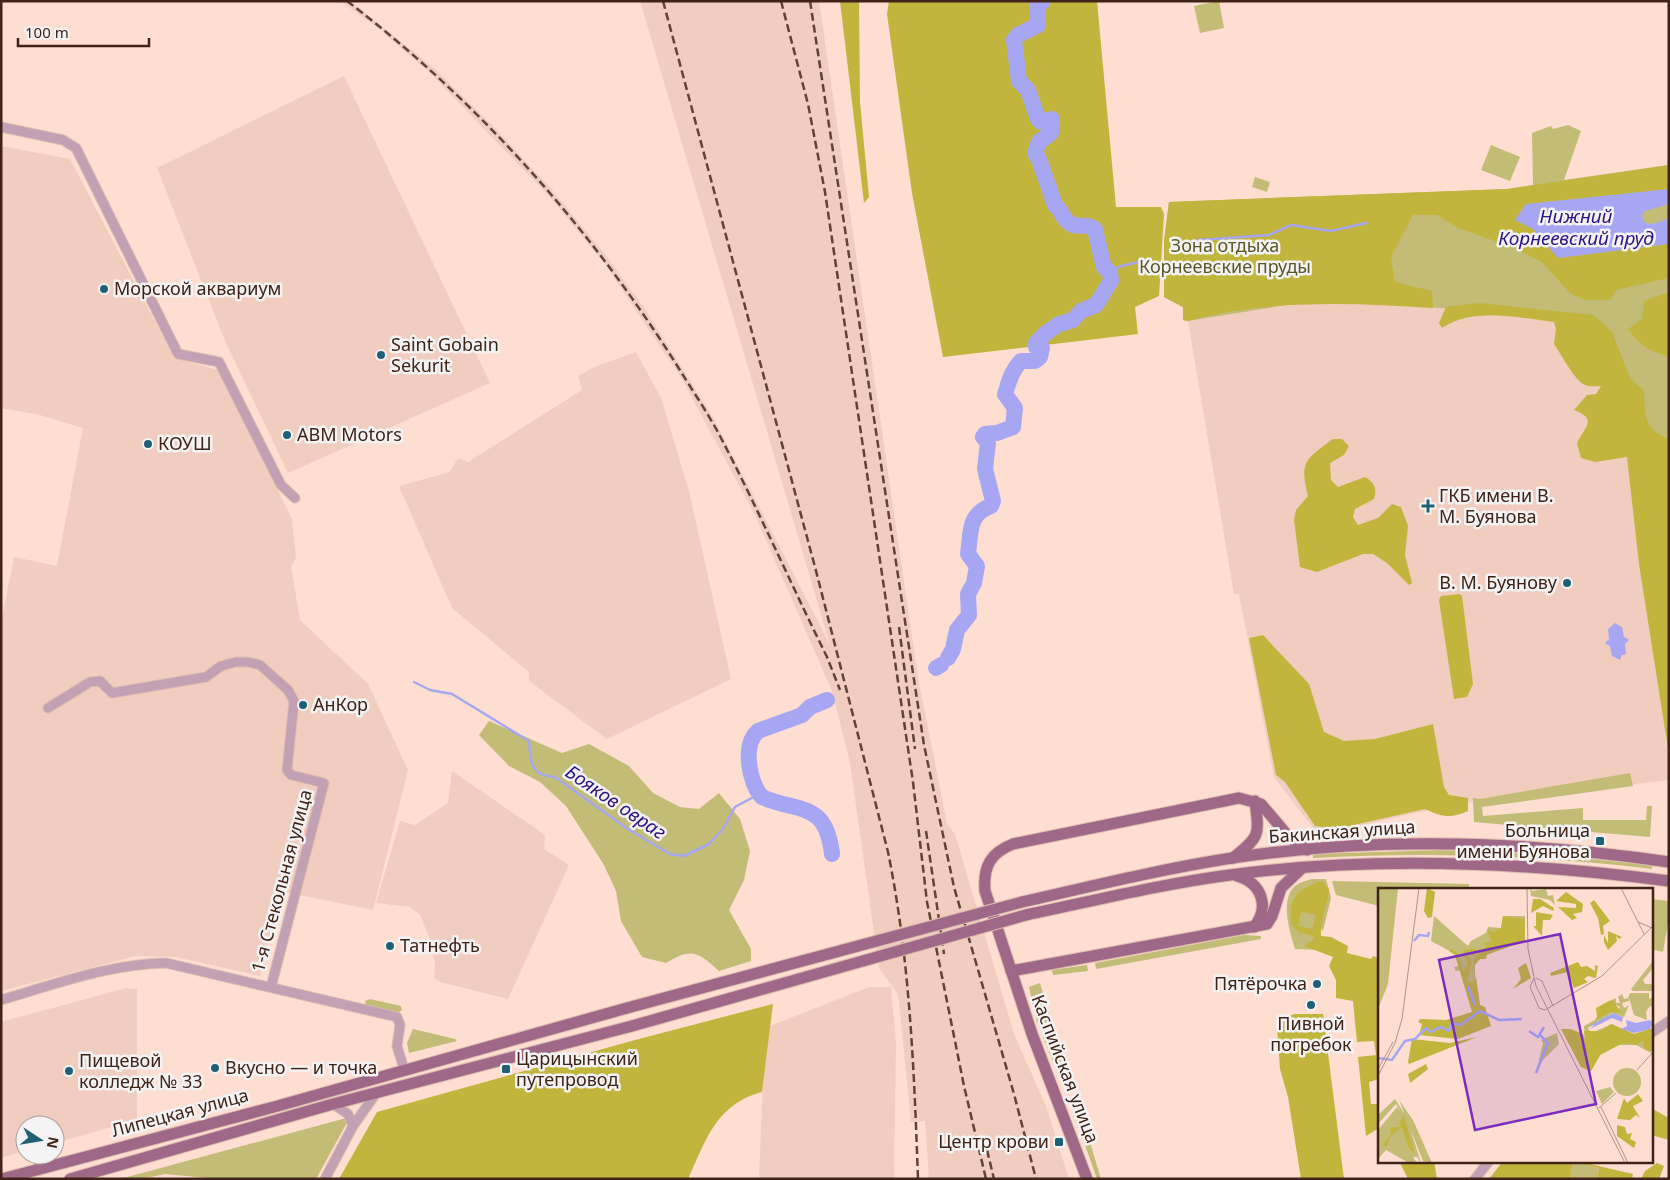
<svg xmlns="http://www.w3.org/2000/svg" width="1670" height="1180" font-family="'Noto Sans',sans-serif">
  <style>
    .built { fill: #f0cdbf }
    .green { fill: #c2bc77 }
    .forest { fill: #c1b53d; fill-rule: evenodd }
    .water { fill: #a7a6f3 }
    .lines { fill: none; stroke-linecap: round; stroke-linejoin: round }
    .stream { stroke: #a7a6f3; stroke-width: 2.5 }
    .river { stroke: #a7a6f3; stroke-width: 16 }
    .minor-casing { stroke: #dcbcaf; stroke-width: 11 }
    .major-casing { stroke: #dcbcaf; stroke-width: 13 }
    .minor { stroke: #c1a1b3; stroke-width: 9 }
    .major { stroke: #9f6788; stroke-width: 11 }
    .rail { stroke: #604336; stroke-width: 2.5; stroke-dasharray: 8 4; stroke-linecap: butt }
    .major-bridge-casing { stroke: #dcbcaf; stroke-width: 13; stroke-linecap: butt }
    .major-bridge { stroke: #9f6788; stroke-width: 11 }
    .poi-dot { fill: #206075; stroke: #f3f3f3; stroke-width: 2 }
    .labels { text-anchor: middle; stroke-width: 5; stroke-linejoin: round; paint-order: stroke }
    .park-label { font-size: 18px; fill: #5a5626; stroke: #f3f3f3 }
    .poi-label { font-size: 18px; fill: #402316; stroke: #f3f3f3; text-anchor: start }
    .street-label { font-size: 18px; fill: #402316; stroke: #f3f3f3 }
    .water-label { font-size: 19px; font-style: italic; fill: #301383; stroke: #f3f3f3 }
    .inset-river { fill: none; stroke: #a7a6f3; stroke-width: 2.5 }
    .inset-road { fill: none; stroke: #b29386; stroke-width: 1 }
    .view { fill: #7b2cbf; fill-opacity: 0.15; stroke: #7b2cbf; stroke-width: 2.5 }
    .inset-edge { fill: none; stroke: #402316; stroke-width: 2.5 }
  </style>
  <rect width="100%" height="100%" fill="#feded1"/>
  <!-- built -->
  <g class="built">
    <polygon points="340,1 350,1 435,69 491,124 552,190 604,253 645,309 714,419 830,645 640,1 819,1 918,677 947,824 955,834 1014,1034 1046,1106 1069,1179 929,1179 925,1121 911,1122 898,994 879,968 850,763 832,691 755,515 682,379 604,263 548,195 432,75 378,28"/>
    <polygon points="344,76 490,383 288,473 225,341 157,168"/>
    <polygon points="1,146 70,159 174,358 218,370 292,519 296,558 291,566 300,620 368,684 408,770 373,910 280,891 260,976 176,957 136,956 1,991 1,623 14,557 57,566 83,428 40,415 1,408"/>
    <polygon points="1361,303 1595,318 1624,418 1669,739 1669,780 1483,803 1464,802 1336,831 1314,829 1274,777 1239,594 1234,594 1188,321 1287,305"/>
    <polygon points="636,352 661,398 689,491 731,679 607,739 529,681 529,672 452,608 399,486 450,472 458,458 468,462 582,390 578,376 594,367"/>
    <polygon points="452,771 545,835 544,849 569,865 508,999 440,982 434,978 435,963 430,939 420,915 410,907 376,903 400,821 415,825 448,803"/>
    <polygon points="869,987 891,987 896,1043 894,1179 759,1179 763,1082 770,1026"/>
    <polygon points="126,988 137,989 137,1120 55,1143 55,1125 25,1125 25,1151 1,1158 1,1022"/>
  </g>
  <!-- green -->
  <g class="green">
    <polygon points="1219,1 1224,28 1200,33 1194,6"/>
    <polygon points="1568,125 1581,131 1564,180 1669,165 1669,739 1624,418 1595,318 1361,303 1287,305 1188,321 1183,320 1183,307 1164,297 1164,241 1169,202 1507,189 1533,185 1532,133 1551,126 1553,129"/>
    <polygon points="1491,145 1520,157 1510,181 1481,170"/>
    <polygon points="1255,177 1270,182 1267,192 1252,187"/>
    <path d="M489,721l73,32 27,-9 40,22 24,27 27,14 19,2 20,-16 21,26 10,32 -6,29 -15,30 22,39v12l-32,10c-21,-19 -27,-24 -53,-8l-24,-6 -21,-36 -5,-30 -12,-26 -38,-59 -26,-24 -31,-16 -30,-31z"/>
    <polygon points="1630,773 1633,786 1482,807 1483,816 1583,808 1583,820 1646,820 1647,806 1652,806 1650,837 1474,822 1473,798 1480,799"/>
    <path d="M1440,850l87,3 125,12v4c-113,-14 -225,-17 -339,-11v-4z"/>
    <path d="M1312,879h14l5,19 -8,33 -8,-8 -1,4 9,11 -2,12 -26,-1c-5,-16 -15,-48 -1,-62 5,-5 12,-6 18,-8z"/>
    <polygon points="1332,881 1469,884 1469,889 1379,889 1379,906 1336,895"/>
    <polygon points="1651,899 1669,901 1669,918 1663,952 1651,949"/>
    <polygon points="1244,935 1261,936 1261,939 1096,969 1095,963"/>
    <polygon points="1087,965 1088,971 1053,975 1052,970"/>
    <polygon points="1040,983 1052,1024 1043,1026 1037,1022 1029,987"/>
    <polygon points="370,999 401,1006 402,1010 398,1013 366,1005 365,1001"/>
    <polygon points="413,1029 455,1039 457,1041 409,1053 407,1043"/>
    <polygon points="1054,1030 1064,1060 1054,1064 1043,1037 1045,1033"/>
    <polygon points="1080,1109 1101,1179 1097,1179 1073,1111"/>
    <polygon points="350,1117 316,1179 217,1179 165,1174 141,1179 120,1179"/>
    <polygon points="1573,1162 1599,1168 1597,1179 1570,1179"/>
  </g>
  <!-- forest -->
  <g class="forest">
    <polygon points="840,1 859,1 860,102 869,197 864,203"/>
    <polygon points="889,1 1097,1 1116,207 1161,207 1164,214 1159,296 1135,307 1138,334 943,357 912,193 887,14"/>
    <path d="M1669,165v24l-143,15 -11,16 18,9 26,29 110,-14v34l-53,12 -5,10h-26l-14,-6 -29,-32 -33,-16 -51,-18 -21,-13h-24l-22,42 4,25 37,9 1,17c-81,-5 -166,-9 -245,13l-5,-1v-13l-19,-10v-56l5,-39 338,-13z"/>
    <path d="M1669,292v65c-21,-7 -28,-10 -41,-28l14,-10 2,-18z"/>
    <path d="M1479,303l115,12 18,17 18,46 14,13c2,25 -2,37 25,48v316l-30,-191 -12,-107 -32,5 -14,-4 -4,-15c8,-17 21,-24 -3,-33l13,-15 9,-1 5,-8c-5,0 -12,1 -16,-1 -10,-4 -24,-31 -31,-41l2,-15 -2,-7c-35,-4 -81,-16 -112,6l-3,-5 7,-16z"/>
    <path d="M1333,439h9l7,7 -5,9 -14,8 1,17 7,7 27,-10c10,6 12,11 9,22l-19,10 -2,8 5,8 20,-7 14,-14 9,3 7,19 -3,29 7,28 -3,2 -22,-22 -14,-9h-10l-46,18 -17,-5 -6,-47 2,-10 12,-14c-9,-35 -2,-37 25,-57z"/>
    <polygon points="1459,594 1462,596 1473,684 1467,697 1454,699 1439,600 1441,596"/>
    <path d="M1263,635l46,49 15,48 20,9 31,-2 58,-15 11,63 5,8 19,3v13c-18,8 -26,6 -43,-2l-89,20 -21,-3 -30,-44 -9,-7 -27,-137z"/>
    <path d="M1322,881l7,8c-1,16 -9,30 -8,47l10,1 17,9 -1,7 24,6 2,-3 6,2v121l-10,3 2,22h8v24l-13,8 -8,-79 18,-2 -2,-14 -17,1 -4,-41 -17,-3v-18l-7,-14 4,-9 -29,-11 10,-7 -1,-3 -14,-4 -8,-8c-2,-27 6,-35 31,-43zM1301,912l15,3 -3,14 -15,-3z"/>
    <path d="M773,1004l-11,88c-46,12 -56,48 -74,87h-349l38,-67 258,-72z"/>
    <polygon points="1295,1014 1323,1014 1344,1179 1301,1179 1288,1097 1280,1069 1277,1027 1282,1018"/>
    <polygon points="1651,1108 1669,1118 1669,1140 1651,1135"/>
    <polygon points="1399,1161 1434,1161 1437,1179 1408,1179"/>
    <polygon points="1503,1161 1577,1161 1633,1174 1632,1179 1597,1179 1599,1168 1573,1162 1570,1179 1489,1179"/>
    <polygon points="1657,1163 1664,1166 1659,1179 1641,1179 1645,1171"/>
  </g>
  <!-- water -->
  <g class="water">
    <polygon points="1669,189 1669,204 1645,211 1642,216 1645,223 1652,224 1667,219 1669,208 1669,244 1558,258 1533,229 1515,220 1526,204"/>
    <polygon points="1615,623 1622,627 1624,637 1629,640 1625,644 1626,654 1622,655 1620,660 1612,656 1610,646 1605,643 1609,639 1608,629"/>
  </g>
  <g class="lines">
    <!-- stream -->
    <g class="stream">
      <polyline points="1175,248 1199,240 1269,235 1291,225 1331,231 1366,223"/>
      <polyline points="1110,272 1121,266 1147,260"/>
      <path d="M414,682l16,8 22,4 77,47c2,22 1,34 26,36l73,52 42,25 14,2 25,-12 14,-15 12,-22 24,-13"/>
    </g>
    <!-- river -->
    <g class="river">
      <path d="M948,658l5,-9 4,-19 12,-15 -1,-21 6,-11 3,-17 -9,-12c3,-22 0,-40 23,-48l2,-5 -8,-32 3,-26 -5,-6 2,-3 12,-1 16,-6 2,-19 -10,-14c4,-12 6,-23 16,-33h14l5,-4 2,-9 -6,-1v-4l10,-10 13,-9 14,-4 8,-9 15,-6 15,-24 -1,-9 -6,-5 -9,-38c-7,-6 -16,-1 -24,-5 -9,-5 -9,-14 -16,-19l-16,-46 -4,-6 4,-11 12,-9 1,-14 -11,3 -3,-3 -10,-29 -9,-9 -5,-41 4,-5 20,-10 -1,-18 6,-6"/>
      <polyline points="936,668 941,665"/>
      <path d="M827,700l-17,7 -8,8 -44,16c-16,14 -9,52 4,66 37,16 64,4 70,57"/>
    </g>
    <!-- minor casing -->
    <g class="minor-casing">
      <g id="minor">
        <polyline points="1,127 63,140 76,148 178,354 219,362 281,485 295,498"/>
        <polyline points="48,708 90,682 100,681 112,693 206,677 221,666 236,662 248,662 260,665 288,690 294,701 287,770 291,775 324,783 271,987"/>
        <path d="M1,1000c55,-16 109,-36 165,-37l231,54 3,8 -3,21 7,23"/>
        <polyline points="1651,1033 1669,1021"/>
        <polyline points="333,1104 348,1114 353,1126"/>
        <polyline points="325,1179 353,1126 377,1092"/>
        <polyline points="1475,1179 1489,1161"/>
      </g>
    </g>
    <!-- major casing -->
    <g class="major-casing">
      <g id="major">
        <path d="M1233,858c28,-22 26,-23 22,-57"/>
        <path d="M1237,876c25,7 33,31 17,51"/>
        <path d="M1022,902c70,-16 139,-33 210,-44 145,-22 293,-17 437,4"/>
        <path d="M1026,915c67,-14 135,-31 204,-40 145,-20 294,-13 439,6"/>
        <polyline points="1011,971 1267,924 1272,916 1281,888 1302,868"/>
        <polyline points="2,1179 274,1107 627,1008"/>
        <polyline points="70,1179 333,1104 632,1026"/>
        <path d="M1087,1179l-55,-145 -47,-143c-2,-24 5,-38 28,-47l226,-46 22,6 28,33 18,13"/>
      </g>
    </g>
    <!-- minor -->
    <use href="#minor" class="minor"/>
    <!-- major -->
    <use href="#major" class="major"/>
    <!-- rail -->
    <g class="rail">
      <path d="M347,1c131,100 243,226 331,366 14,23 30,46 43,71 37,71 70,146 106,219l13,33"/>
      <path d="M663,1l152,566 73,285c22,108 26,217 30,327"/>
      <polyline points="781,1 808,104 825,192 913,782 927,902 964,1086 986,1179"/>
      <polyline points="810,1 924,745 954,887 1014,1094 1036,1179"/>
      <polyline points="899,627 915,749"/>
      <polyline points="926,831 944,954"/>
      <polyline points="987,1150 994,1179"/>
    </g>
    <!-- major-bridge casing -->
    <g class="major-bridge-casing">
      <g id="major-bridge">
        <polyline points="627,1008 1022,902"/>
        <polyline points="632,1026 1026,915"/>
      </g>
    </g>
    <!-- major-bridge -->
    <use href="#major-bridge" class="major-bridge"/>
  </g>
  <!-- markers -->
  <g class="poi-dot">
    <circle cx="104" cy="289" r="5"/>
    <circle cx="381" cy="355" r="5"/>
    <circle cx="287" cy="435" r="5"/>
    <circle cx="148" cy="444" r="5"/>
    <path d="M1425.5 498.5h5v5h5v5h-5v5h-5v-5h-5v-5h5z"/>
    <circle cx="1567" cy="583" r="5"/>
    <circle cx="303" cy="705" r="5"/>
    <rect x="1595" y="836" width="10" height="10" rx="2.5"/>
    <circle cx="390" cy="946" r="5"/>
    <circle cx="1317" cy="984" r="5"/>
    <circle cx="1311" cy="1005" r="5"/>
    <circle cx="215" cy="1068" r="5"/>
    <rect x="501" y="1064" width="10" height="10" rx="2.5"/>
    <circle cx="69" cy="1071" r="5"/>
    <rect x="1054" y="1137" width="10" height="10" rx="2.5"/>
  </g>
  <g class="labels">
    <!-- park labels -->
    <g class="park-label">
      <text x="1225" y="252">Зона отдыха<tspan x="1225" dy="21">Корнеевские пруды</tspan></text>
    </g>
    <!-- poi labels -->
    <g class="poi-label">
      <text x="114" y="295">Морской аквариум</text>
      <text x="391" y="351">Saint Gobain<tspan x="391" dy="21">Sekurit</tspan></text>
      <text x="297" y="441">ABM Motors</text>
      <text x="158" y="450">КОУШ</text>
      <text x="1439" y="502">ГКБ имени В.<tspan x="1439" dy="21">М. Буянова</tspan></text>
      <text x="1557" y="589" text-anchor="end">В. М. Буянову</text>
      <text x="313" y="711">АнКор</text>
      <text x="1590" y="837" text-anchor="end">Больница<tspan x="1590" dy="21">имени Буянова</tspan></text>
      <text x="400" y="952">Татнефть</text>
      <text x="1307" y="990" text-anchor="end">Пятёрочка</text>
      <text x="1311" y="1030" text-anchor="middle">Пивной<tspan x="1311" dy="21">погребок</tspan></text>
      <text x="516" y="1065">Царицынский<tspan x="516" dy="21">путепровод</tspan></text>
      <text x="79" y="1067">Пищевой<tspan x="79" dy="21">колледж № 33</tspan></text>
      <text x="225" y="1074">Вкусно — и точка</text>
      <text x="1049" y="1148" text-anchor="end">Центр крови</text>
    </g>
    <!-- street labels -->
    <g class="street-label">
      <text transform="translate(1342 832) rotate(-4)" y="6">Бакинская улица</text>
      <text transform="translate(282 881) rotate(-75)" y="6">1-я Стекольная улица</text>
      <text transform="translate(1065 1069) rotate(69)" y="6">Каспийская улица</text>
      <text transform="translate(180 1113) rotate(-15)" y="6">Липецкая улица</text>
    </g>
    <!-- water labels -->
    <g class="water-label">
      <text x="1576" y="223">Нижний<tspan x="1576" dy="22">Корнеевский пруд</tspan></text>
      <text transform="translate(616 802) rotate(34)" y="7">Бояков овраг</text>
    </g>
  </g>
  <!-- overview -->
  <g transform="translate(1378 888)">
    <rect width="275" height="275" fill="#feded1"/>
    <path d="M0,0h20l-10,96 -10,25zM152,0l2,3 14,-2 2,7 5,-1 2,10 -5,-5 -19,-4zM56,28l34,30 3,-5 15,-8 2,-6 13,1 2,-12h22v25l-52,19 7,45 -9,1 -10,-36 -5,1 -2,-4 6,-1 -5,-12 -24,-13zM275,73v7l-10,12 2,4h8v7h-20l-2,-2zM252,105h19v6l4,-2v10l-3,-1 -4,6 1,8 -13,-5 -5,-17v3l-7,2 2,5 5,-3 -5,12 -12,-4 -24,15 3,5 21,-9 22,10 19,-6 -2,25 -15,-8h-18l-18,10 -9,16 -10,-4 -20,-38h9l13,5 2,6 -1,-14 18,-10 9,-4 7,-1 2,-4 -11,-6 7,-3v5h4l-2,-6 4,-3 2,5 4,-1zM179,145l2,11 -21,21 5,-22 -2,-3zM235 194a14 14 0 1 1 28 0a14 14 0 1 1-28 0ZM232,199l4,5 -12,12 -6,-13zM17,211l12,19 14,45 -4,-6h-4l4,6h-8l-23,-13 -8,9v-29l19,-23 4,5 -5,-8 -18,20v-9zM21,212l14,20 19,43 -9,-2z" fill="#c2bc77"/>
    <path d="M49,0l8,4 -3,25 -4,1 -4,-7zM188,4l17,12 -1,8 -9,2 4,4 -5,2 -14,-13 18,1v-4l-20,-3zM155,11h7l14,9 -1,3 -10,-5 -12,7zM216,12l16,21 -7,5 1,8 -3,1 -3,-17 -8,-15zM158,24l17,3 -3,5h-7l-1,16 -9,-10h3zM125,28l22,3v22l-38,13 -1,5h-6l-5,6v11l-2,-16 11,-13 3,2 -3,-6 8,-1 -5,-12 7,2 7,-4zM230,43l14,6 -3,2 -3,-3 1,5 -9,9 -4,-8v-7l4,8zM95,60l3,1 -2,8 -7,-5 5,10 -5,19 5,2 4,-6 4,28 5,2 6,19 -33,13 -39,-4 3,-11 -4,-2 2,-3 26,1 26,-8 -17,-57 -6,-4 3,-2 6,4 5,17 5,-5 -5,-14zM200,74l3,5 6,-1 8,5v-6l3,1 -2,12 -8,-2 -4,3 4,3 -14,6 -6,-16 -17,4 -1,-3zM148,75l5,15 -18,11 8,-10 -3,-11zM231,113h4l9,12 -11,-1 -17,9 3,-4 -1,-9zM233,136l23,10 19,-6v23l-8,-1 -2,-9 -7,4 -13,-2 -23,12 -9,16 -10,-4 -20,-38h9l13,5 2,6 -1,-9h17zM99,149l-68,27 -1,-2 4,-23 38,4zM48,176l2,5 -18,14 -2,-9zM260,206l5,7 -10,5 7,12 -4,-3 -6,5 -13,-1 7,-21 3,5zM26,227l2,8 9,31 -7,-7 -6,-20 -12,10 -3,9 -5,-1 9,-11 -1,-6 12,-2 -3,-2zM239,237l8,2 2,7 5,-1 -2,6 6,3 -2,6 -17,-12z" fill="#c1b53d"/>
    <path d="M235,125l10,4 -1,5 -10,-4 -22,11 4,-4 -5,1zM248,132l10,3 14,-3 3,3 -3,6 -16,4 -13,-4 6,-3z" fill="#a7a6f3"/>
    <path class="inset-river" d="M36,53l5,-6 9,1 1,-4M90,98l7,19M151,143l9,6 6,-10M0,170l14,2 13,-19 10,-2 11,-11 4,4 11,-5 8,4 3,-8 9,2 19,-14 19,9 23,-1M158,185l12,-30 -8,-8"/>
    <path class="inset-road" d="M149,0l1,61 8,37 89,177M243,0l23,46M260,34l14,6M156,90l-4,9 9,21 6,2 57,-34 51,-50M158,90l6,3 11,25M0,181l15,-27M259,182l16,-18M1,186l16,-31 7,-24 17,-131M223,219l27,56M221,220l17,-15"/>
    <path class="view" d="M182,46l36,170 -121,26 -36,-170z"/>
    <rect width="275" height="275" class="inset-edge"/>
  </g>
  <!-- border -->
  <rect width="1670" height="1180" fill="none" stroke="#402316" stroke-width="5"/>
  <!-- north arrow -->
  <g transform="translate(40 1140) rotate(102)"><circle r="24" fill="#f3f3f3" stroke="#aba09b"/>
  <path d="M0-4L9 19L0 12L-9 19Z" fill="#206075"/>
  <text y="-8" font-size="14" font-weight="bold" text-anchor="middle" fill="#402316">N</text>
  </g>
  <!-- scale -->
  <path d="M18 38v8h131v-8" fill="none" stroke="#402316" stroke-width="2.5"/>
  <text x="25" y="38" font-size="15" fill="#402316" stroke="#f3f3f3" stroke-width="4" paint-order="stroke">100 m</text>
</svg>
